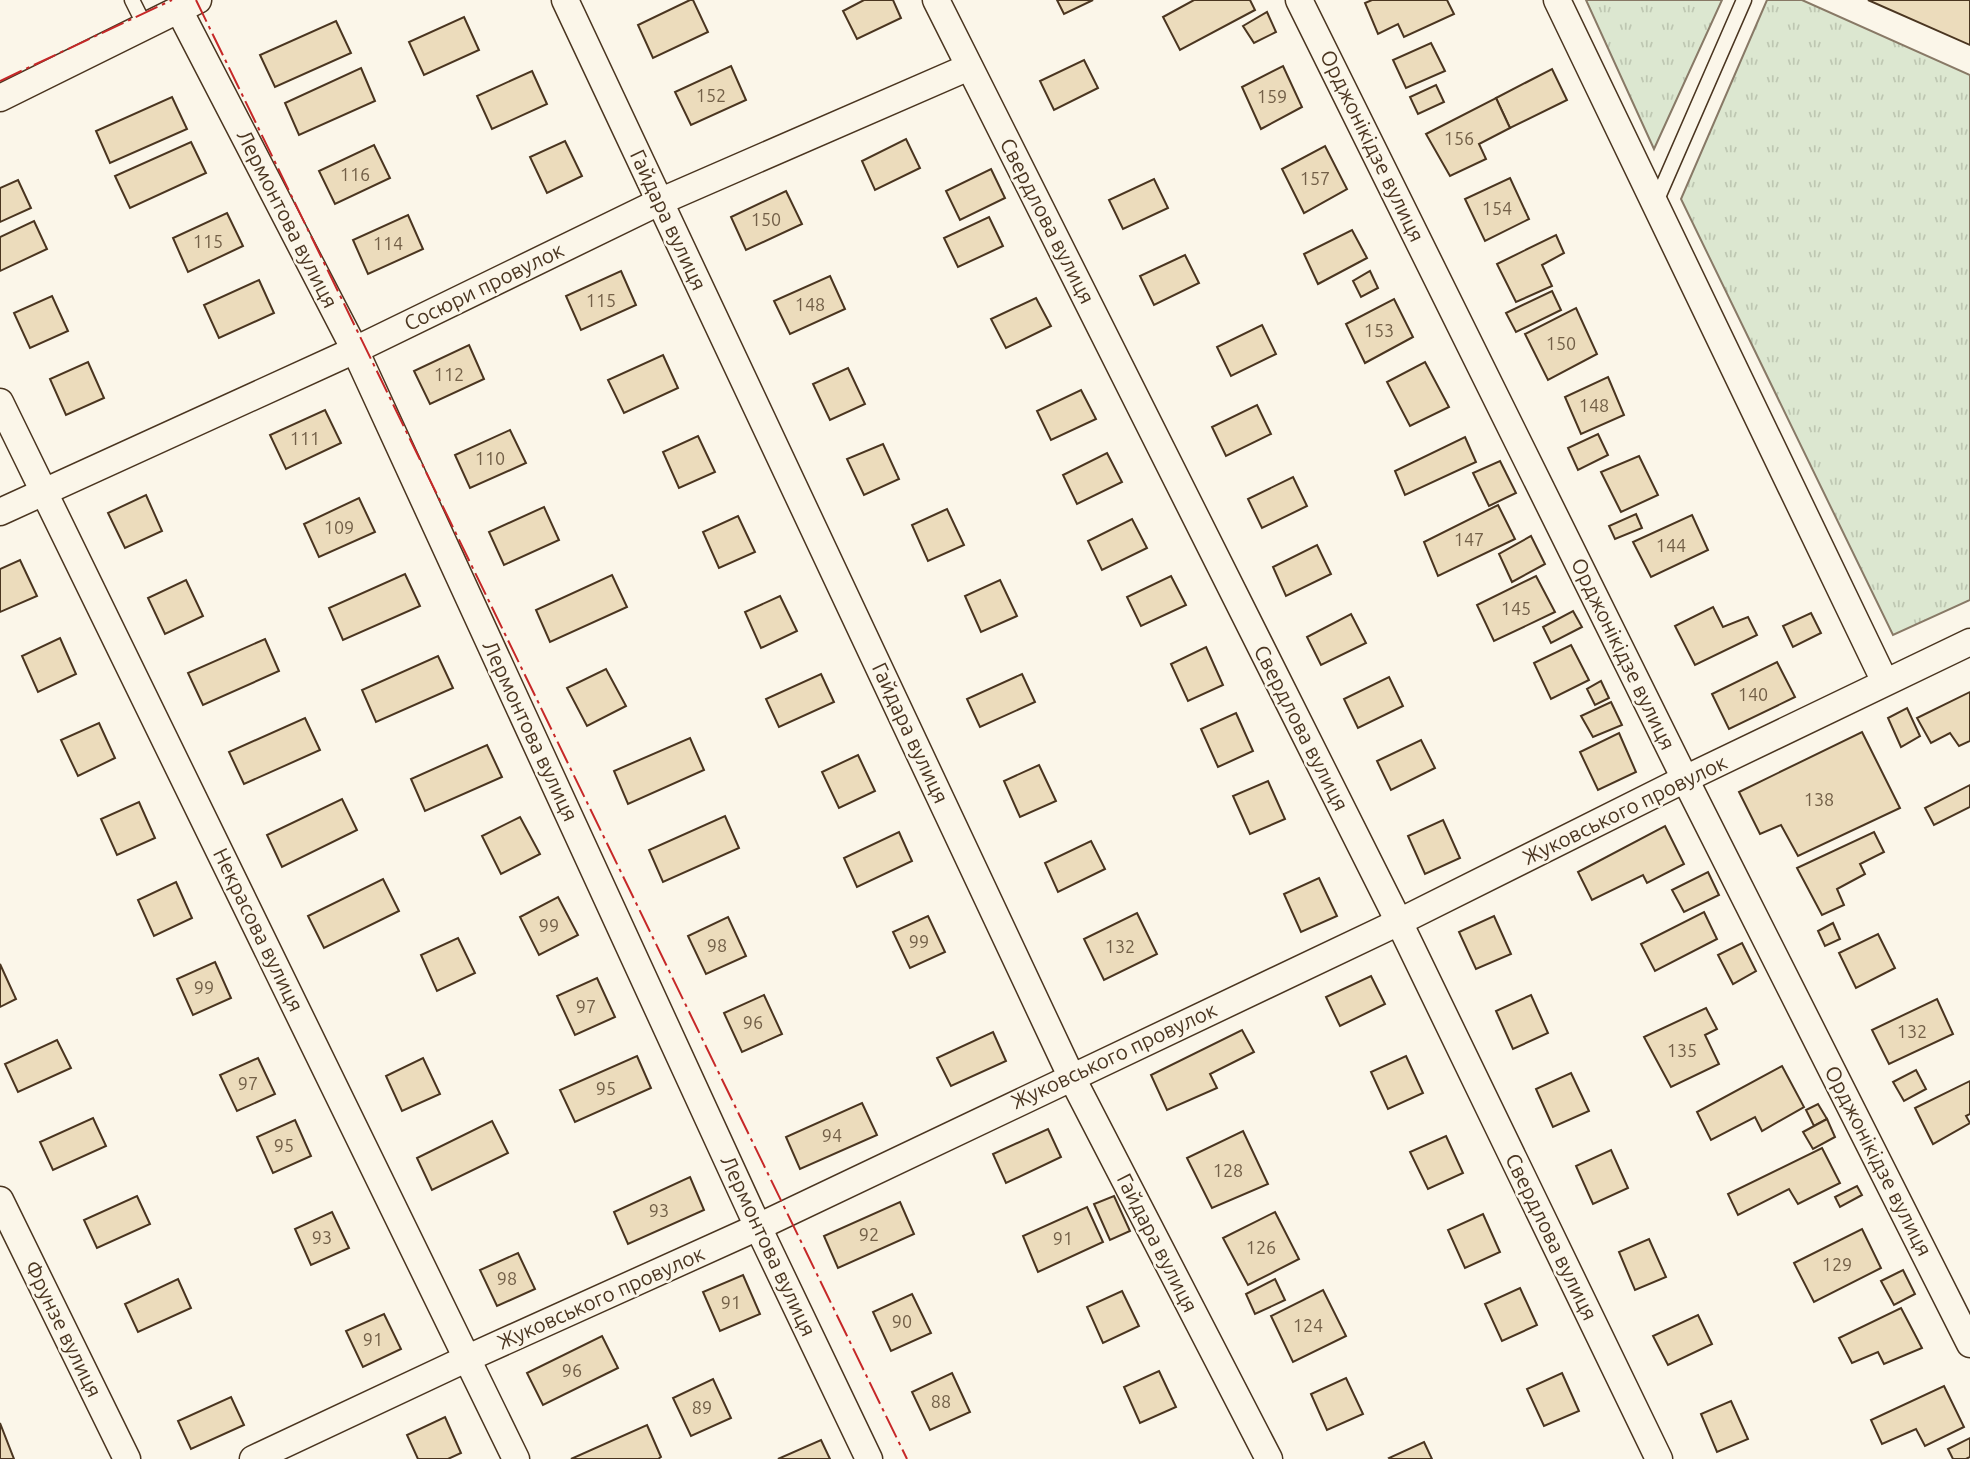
<svg xmlns="http://www.w3.org/2000/svg" width="1970" height="1459" font-family="Ubuntu,sans-serif">
  <style>
    .grass { fill: url(#grass-tufts); stroke: #887966; stroke-width: 2 }
    .building { fill: #ecdcbc; stroke: #4a3520; stroke-width: 2 }
    .lines { fill: none; stroke-linecap: round; stroke-linejoin: round }
    .lane-casing { stroke: #4a3520; stroke-width: 17 }
    .street-casing { stroke: #4a3520; stroke-width: 29 }
    .lane { stroke: #fbf6e9; stroke-width: 14 }
    .street { stroke: #fbf6e9; stroke-width: 26 }
    .power { stroke: #c62828; stroke-width: 2; stroke-dasharray: 24 5 3.5 5; stroke-linecap: butt }
    .labels { text-anchor: middle; stroke-width: 5; stroke-linejoin: round; paint-order: stroke }
    .number-label { font-size: 18px; fill: #725f47 }
    .street-label { font-size: 21px; fill: #4a3520; stroke: #fbf6e9 }
  </style>
  <defs>
    <pattern id="grass-tufts" width="24" height="20" patternUnits="userSpaceOnUse" patternTransform="scale(1.75)"><rect width="24" height="20" fill="#dce7d0"/><path d="M3 7l-1-3M5 7V3M7 7l1-3M15 17l-1-3M17 17v-4M19 17l1-3" fill="none" stroke="#bec7b2"/></pattern>
  </defs>
  <rect width="100%" height="100%" fill="#fbf6e9"/>
  <!-- grass -->
  <g class="grass">
    <polygon points="1586,0 1722,0 1654,149"/>
    <polygon points="1767,0 1802,0 1970,75 1970,600 1893,635 1681,199"/>
  </g>
  <!-- building -->
  <g class="building">
    <polygon points="690,0 693,0 708,32 653,58 638,25"/>
    <polygon points="864,0 893,0 901,18 857,39 843,11"/>
    <polygon points="1057,0 1093,0 1064,14"/>
    <polygon points="1194,0 1250,0 1255,10 1180,50 1163,17"/>
    <polygon points="1372,0 1447,0 1454,14 1404,37 1398,24 1378,34 1365,3"/>
    <polygon points="1868,0 1970,0 1970,45"/>
    <polygon points="1267,12 1276,32 1254,43 1243,26"/>
    <polygon points="464,17 479,50 424,75 409,42"/>
    <polygon points="336,21 351,53 275,87 260,55"/>
    <polygon points="1431,43 1445,71 1406,88 1393,60"/>
    <polygon points="1084,60 1098,88 1054,110 1040,81"/>
    <polygon points="731,66 746,100 691,125 675,92"/>
    <polygon points="1283,66 1302,107 1261,129 1242,87"/>
    <polygon points="361,68 375,101 299,135 285,103"/>
    <polygon points="1552,69 1567,100 1510,128 1496,98"/>
    <polygon points="532,71 547,104 492,129 477,96"/>
    <polygon points="1436,85 1444,102 1418,114 1410,97"/>
    <polygon points="172,97 187,129 110,163 96,131"/>
    <polygon points="1496,98 1510,128 1479,144 1486,159 1450,176 1426,134"/>
    <polygon points="906,139 920,168 875,190 862,161"/>
    <polygon points="565,141 582,176 547,193 530,157"/>
    <polygon points="191,142 206,173 130,208 115,176"/>
    <polygon points="374,145 390,178 335,204 319,171"/>
    <polygon points="1325,146 1347,189 1304,213 1282,169"/>
    <polygon points="991,169 1005,198 960,220 946,191"/>
    <polygon points="1510,178 1529,219 1485,241 1465,199"/>
    <polygon points="1154,179 1168,208 1123,229 1109,200"/>
    <polygon points="18,180 31,208 0,222 0,188"/>
    <polygon points="786,191 802,224 746,250 731,217"/>
    <polygon points="227,213 243,246 188,272 173,238"/>
    <polygon points="408,215 423,249 368,274 353,240"/>
    <polygon points="989,217 1003,246 958,267 944,238"/>
    <polygon points="34,221 47,249 0,271 0,237"/>
    <polygon points="1352,230 1367,258 1318,284 1304,254"/>
    <polygon points="1556,235 1564,253 1542,265 1552,286 1516,302 1497,264"/>
    <polygon points="1185,255 1199,283 1154,305 1140,276"/>
    <polygon points="621,271 636,305 581,330 566,296"/>
    <polygon points="1370,271 1378,288 1361,297 1353,281"/>
    <polygon points="830,276 845,309 790,334 774,301"/>
    <polygon points="259,280 274,313 219,338 204,305"/>
    <polygon points="1552,291 1561,310 1516,332 1506,313"/>
    <polygon points="52,296 68,331 30,348 14,313"/>
    <polygon points="1036,298 1051,326 1006,348 991,319"/>
    <polygon points="1394,299 1413,337 1365,363 1346,324"/>
    <polygon points="1576,308 1597,354 1548,380 1525,334"/>
    <polygon points="1262,325 1276,354 1231,376 1217,347"/>
    <polygon points="469,345 484,379 430,404 414,371"/>
    <polygon points="663,355 678,388 624,413 608,380"/>
    <polygon points="88,362 104,398 66,415 50,379"/>
    <polygon points="1425,362 1449,407 1410,426 1387,382"/>
    <polygon points="848,368 865,404 830,420 813,384"/>
    <polygon points="1608,377 1624,415 1581,434 1565,397"/>
    <polygon points="1081,390 1096,419 1051,440 1037,411"/>
    <polygon points="1257,405 1271,434 1226,456 1212,427"/>
    <polygon points="325,410 341,443 286,469 270,435"/>
    <polygon points="510,430 526,463 470,488 455,455"/>
    <polygon points="1598,434 1608,455 1578,470 1568,448"/>
    <polygon points="698,436 715,472 679,488 663,452"/>
    <polygon points="1465,437 1476,462 1405,495 1395,471"/>
    <polygon points="883,444 899,479 864,495 847,459"/>
    <polygon points="1107,453 1122,482 1077,504 1063,475"/>
    <polygon points="1639,456 1658,495 1621,512 1601,472"/>
    <polygon points="1500,461 1516,493 1489,506 1473,473"/>
    <polygon points="1293,477 1307,506 1262,528 1248,499"/>
    <polygon points="146,495 162,531 125,548 108,513"/>
    <polygon points="359,498 375,532 319,557 304,524"/>
    <polygon points="1498,505 1515,539 1438,576 1424,542"/>
    <polygon points="544,507 559,540 504,565 489,532"/>
    <polygon points="947,509 964,545 928,561 912,525"/>
    <polygon points="1636,514 1642,528 1615,539 1609,526"/>
    <polygon points="1692,515 1708,550 1651,577 1633,542"/>
    <polygon points="738,516 755,552 719,568 703,532"/>
    <polygon points="1132,519 1147,548 1102,570 1088,541"/>
    <polygon points="1531,536 1545,564 1512,582 1499,554"/>
    <polygon points="1317,545 1331,574 1286,596 1273,567"/>
    <polygon points="20,560 37,596 0,612 0,569"/>
    <polygon points="405,574 420,606 343,640 329,608"/>
    <polygon points="612,575 627,607 550,642 536,610"/>
    <polygon points="1171,576 1186,605 1141,626 1127,597"/>
    <polygon points="1536,576 1555,612 1494,641 1477,605"/>
    <polygon points="186,580 203,616 165,634 148,598"/>
    <polygon points="1000,580 1017,616 981,632 965,596"/>
    <polygon points="780,596 797,631 761,648 745,612"/>
    <polygon points="1713,607 1723,627 1748,617 1757,635 1695,665 1675,626"/>
    <polygon points="1573,611 1582,627 1551,643 1543,627"/>
    <polygon points="1811,613 1821,633 1793,647 1783,626"/>
    <polygon points="1351,614 1366,643 1321,665 1307,637"/>
    <polygon points="60,638 76,674 38,692 22,656"/>
    <polygon points="265,639 279,671 203,705 188,673"/>
    <polygon points="1571,645 1589,680 1551,699 1534,663"/>
    <polygon points="1206,647 1223,685 1188,701 1171,664"/>
    <polygon points="438,656 453,688 376,722 362,690"/>
    <polygon points="1777,662 1795,697 1729,729 1712,694"/>
    <polygon points="606,669 626,706 587,726 567,688"/>
    <polygon points="821,674 834,702 779,727 766,699"/>
    <polygon points="1022,674 1035,702 980,727 967,699"/>
    <polygon points="1389,677 1403,706 1358,728 1344,699"/>
    <polygon points="1601,681 1609,698 1595,705 1587,689"/>
    <polygon points="1970,692 1970,741 1959,746 1950,733 1931,743 1917,718"/>
    <polygon points="1611,702 1622,725 1593,737 1581,716"/>
    <polygon points="1907,708 1920,736 1901,747 1888,718"/>
    <polygon points="1236,713 1253,751 1218,767 1201,729"/>
    <polygon points="305,718 320,750 244,784 229,752"/>
    <polygon points="99,723 115,758 78,776 61,740"/>
    <polygon points="1862,732 1900,808 1798,856 1781,825 1760,834 1739,792"/>
    <polygon points="1619,733 1636,772 1598,790 1580,752"/>
    <polygon points="690,738 704,770 628,804 614,771"/>
    <polygon points="1421,740 1435,768 1391,790 1377,761"/>
    <polygon points="487,745 502,777 425,811 411,779"/>
    <polygon points="858,755 875,791 839,808 822,772"/>
    <polygon points="1039,765 1056,801 1020,817 1004,781"/>
    <polygon points="1268,781 1285,819 1250,834 1233,796"/>
    <polygon points="1970,785 1970,807 1934,825 1925,808"/>
    <polygon points="342,799 357,830 282,867 267,835"/>
    <polygon points="139,802 155,838 117,855 101,819"/>
    <polygon points="725,816 739,848 663,882 649,850"/>
    <polygon points="520,817 540,854 501,874 482,836"/>
    <polygon points="1443,820 1460,858 1425,874 1408,836"/>
    <polygon points="1665,826 1684,864 1647,883 1643,875 1592,900 1578,872"/>
    <polygon points="899,832 912,861 857,887 844,858"/>
    <polygon points="1874,832 1884,852 1860,864 1865,874 1837,889 1844,905 1822,915 1797,868"/>
    <polygon points="1091,841 1105,869 1058,892 1045,863"/>
    <polygon points="1708,872 1719,895 1684,912 1672,890"/>
    <polygon points="1319,878 1337,916 1301,932 1284,894"/>
    <polygon points="383,879 399,911 324,948 308,916"/>
    <polygon points="176,882 192,918 154,936 138,900"/>
    <polygon points="558,897 578,935 539,955 520,917"/>
    <polygon points="1704,912 1717,939 1655,971 1641,944"/>
    <polygon points="1137,913 1157,954 1104,980 1084,939"/>
    <polygon points="928,916 945,952 910,968 893,932"/>
    <polygon points="1494,916 1511,954 1476,969 1459,932"/>
    <polygon points="728,917 746,956 706,974 688,936"/>
    <polygon points="1833,923 1840,939 1825,946 1818,931"/>
    <polygon points="1878,934 1895,968 1856,988 1839,953"/>
    <polygon points="458,938 475,973 437,991 421,955"/>
    <polygon points="1742,943 1756,971 1733,984 1718,955"/>
    <polygon points="215,962 231,998 193,1015 177,979"/>
    <polygon points="0,964 16,999 0,1007"/>
    <polygon points="1371,976 1385,1004 1340,1026 1326,997"/>
    <polygon points="597,978 615,1017 575,1035 557,996"/>
    <polygon points="764,995 782,1034 742,1052 724,1013"/>
    <polygon points="1531,995 1548,1033 1513,1049 1496,1011"/>
    <polygon points="1937,999 1953,1034 1889,1064 1872,1030"/>
    <polygon points="1706,1008 1717,1029 1705,1035 1719,1064 1671,1087 1644,1037"/>
    <polygon points="1242,1030 1254,1052 1210,1074 1217,1088 1167,1110 1151,1075"/>
    <polygon points="993,1032 1006,1061 951,1086 937,1058"/>
    <polygon points="57,1040 71,1068 18,1092 5,1064"/>
    <polygon points="637,1056 651,1088 575,1122 560,1090"/>
    <polygon points="1406,1056 1423,1093 1388,1109 1371,1072"/>
    <polygon points="258,1058 275,1094 237,1111 220,1075"/>
    <polygon points="423,1058 440,1094 402,1111 386,1076"/>
    <polygon points="1782,1066 1804,1107 1762,1131 1755,1117 1711,1140 1697,1112"/>
    <polygon points="1916,1070 1926,1089 1904,1101 1893,1082"/>
    <polygon points="1571,1073 1589,1111 1553,1127 1536,1089"/>
    <polygon points="1970,1081 1970,1114 1966,1116 1970,1123 1933,1144 1915,1108"/>
    <polygon points="862,1103 877,1135 800,1169 786,1137"/>
    <polygon points="1818,1104 1827,1119 1814,1126 1806,1110"/>
    <polygon points="93,1118 106,1146 53,1170 40,1142"/>
    <polygon points="1827,1119 1835,1137 1813,1149 1803,1132"/>
    <polygon points="295,1120 311,1156 273,1173 257,1137"/>
    <polygon points="492,1121 508,1153 432,1190 417,1158"/>
    <polygon points="1048,1129 1061,1157 1006,1183 993,1154"/>
    <polygon points="1243,1131 1268,1184 1212,1208 1187,1158"/>
    <polygon points="1446,1136 1463,1173 1428,1189 1410,1152"/>
    <polygon points="1822,1148 1840,1183 1798,1204 1789,1189 1738,1215 1728,1194"/>
    <polygon points="1611,1150 1628,1188 1593,1204 1576,1166"/>
    <polygon points="690,1177 704,1210 628,1244 614,1212"/>
    <polygon points="1857,1186 1862,1195 1840,1207 1835,1197"/>
    <polygon points="137,1196 150,1224 97,1248 84,1220"/>
    <polygon points="1114,1196 1130,1231 1110,1240 1094,1204"/>
    <polygon points="900,1202 914,1234 838,1268 824,1236"/>
    <polygon points="1087,1207 1103,1242 1038,1272 1023,1236"/>
    <polygon points="332,1212 349,1248 311,1265 295,1229"/>
    <polygon points="1275,1212 1299,1259 1248,1285 1223,1238"/>
    <polygon points="1483,1214 1500,1252 1465,1268 1448,1230"/>
    <polygon points="1862,1229 1881,1268 1814,1302 1794,1263"/>
    <polygon points="1649,1239 1666,1277 1635,1290 1619,1252"/>
    <polygon points="518,1253 535,1289 497,1306 480,1270"/>
    <polygon points="1903,1270 1915,1294 1894,1305 1881,1281"/>
    <polygon points="743,1275 760,1314 720,1331 703,1292"/>
    <polygon points="178,1279 191,1308 138,1332 125,1304"/>
    <polygon points="1275,1279 1285,1300 1255,1314 1246,1294"/>
    <polygon points="1520,1288 1537,1325 1502,1341 1485,1304"/>
    <polygon points="1323,1290 1346,1336 1293,1362 1271,1316"/>
    <polygon points="1122,1291 1139,1326 1103,1343 1087,1307"/>
    <polygon points="912,1294 931,1333 891,1351 873,1312"/>
    <polygon points="1901,1308 1922,1348 1884,1364 1878,1352 1852,1363 1839,1338"/>
    <polygon points="384,1314 401,1349 363,1367 346,1331"/>
    <polygon points="1698,1315 1712,1344 1668,1365 1653,1336"/>
    <polygon points="602,1336 618,1368 543,1405 527,1373"/>
    <polygon points="1159,1371 1176,1407 1140,1423 1124,1387"/>
    <polygon points="952,1373 970,1412 930,1430 912,1392"/>
    <polygon points="1562,1373 1579,1411 1544,1426 1527,1389"/>
    <polygon points="1346,1378 1363,1414 1327,1430 1311,1394"/>
    <polygon points="713,1379 731,1418 691,1436 673,1398"/>
    <polygon points="1944,1386 1964,1427 1925,1446 1916,1429 1882,1444 1871,1420"/>
    <polygon points="231,1397 244,1425 191,1449 178,1421"/>
    <polygon points="1731,1401 1748,1439 1717,1452 1701,1414"/>
    <polygon points="445,1417 461,1453 448,1459 418,1459 407,1435"/>
    <polygon points="0,1423 14,1459 0,1459"/>
    <polygon points="647,1425 661,1457 658,1459 571,1459"/>
    <polygon points="1970,1438 1970,1457 1966,1459 1953,1459 1948,1449"/>
    <polygon points="821,1440 830,1459 778,1459"/>
    <polygon points="1424,1442 1432,1459 1390,1459 1389,1458"/>
  </g>
  <g class="lines">
    <!-- lane casing -->
    <g class="lane-casing">
      <g id="lane">
        <polyline points="132,0 145,26"/>
        <polyline points="1655,204 1744,0"/>
      </g>
    </g>
    <!-- street casing -->
    <g class="street-casing">
      <g id="street">
        <polyline points="565,0 1071,1076 1269,1459"/>
        <polyline points="936,0 1399,922 1659,1459"/>
        <polyline points="1299,0 1685,779 1970,1344"/>
        <polyline points="1557,0 1885,682"/>
        <polyline points="179,10 355,350 758,1227 869,1459"/>
        <polyline points="0,98 198,0"/>
        <polyline points="0,402 516,1459"/>
        <polyline points="0,512 355,350 659,202 969,67"/>
        <polyline points="0,1200 127,1459"/>
        <polyline points="253,1459 468,1358 758,1227 1399,922 1685,779 1970,642"/>
      </g>
    </g>
    <!-- lane -->
    <use href="#lane" class="lane"/>
    <!-- street -->
    <use href="#street" class="street"/>
    <!-- power -->
    <g class="power">
      <polyline points="196,0 907,1459"/>
      <polyline points="0,81 172,0"/>
    </g>
  </g>
  <g class="labels">
    <!-- number labels -->
    <g class="number-label">
      <text x="711" y="102">152</text>
      <text x="1272" y="103">159</text>
      <text x="1459" y="145">156</text>
      <text x="355" y="181">116</text>
      <text x="1315" y="185">157</text>
      <text x="1497" y="215">154</text>
      <text x="766" y="226">150</text>
      <text x="208" y="248">115</text>
      <text x="388" y="250">114</text>
      <text x="601" y="307">115</text>
      <text x="810" y="311">148</text>
      <text x="1379" y="337">153</text>
      <text x="1561" y="350">150</text>
      <text x="449" y="381">112</text>
      <text x="1594" y="412">148</text>
      <text x="305" y="445">111</text>
      <text x="490" y="465">110</text>
      <text x="339" y="534">109</text>
      <text x="1469" y="546">147</text>
      <text x="1671" y="552">144</text>
      <text x="1516" y="615">145</text>
      <text x="1753" y="701">140</text>
      <text x="1819" y="806">138</text>
      <text x="549" y="932">99</text>
      <text x="919" y="948">99</text>
      <text x="717" y="952">98</text>
      <text x="1120" y="953">132</text>
      <text x="204" y="994">99</text>
      <text x="586" y="1013">97</text>
      <text x="753" y="1029">96</text>
      <text x="1912" y="1038">132</text>
      <text x="1682" y="1057">135</text>
      <text x="248" y="1090">97</text>
      <text x="606" y="1095">95</text>
      <text x="832" y="1142">94</text>
      <text x="284" y="1152">95</text>
      <text x="1228" y="1177">128</text>
      <text x="659" y="1217">93</text>
      <text x="869" y="1241">92</text>
      <text x="322" y="1244">93</text>
      <text x="1063" y="1245">91</text>
      <text x="1261" y="1254">126</text>
      <text x="1837" y="1271">129</text>
      <text x="507" y="1285">98</text>
      <text x="731" y="1309">91</text>
      <text x="902" y="1328">90</text>
      <text x="1308" y="1332">124</text>
      <text x="373" y="1346">91</text>
      <text x="572" y="1377">96</text>
      <text x="941" y="1408">88</text>
      <text x="702" y="1414">89</text>
    </g>
    <!-- street labels -->
    <g class="street-label">
      <text transform="translate(1372 146) rotate(64)" y="7">Орджонікідзе вулиця</text>
      <text transform="translate(287 219) rotate(63)" y="7">Лермонтова вулиця</text>
      <text transform="translate(668 220) rotate(65)" y="7">Гайдара вулиця</text>
      <text transform="translate(1047 221) rotate(63)" y="7">Свердлова вулиця</text>
      <text transform="translate(484 287) rotate(-26)" y="7">Сосюри провулок</text>
      <text transform="translate(1623 654) rotate(64)" y="7">Орджонікідзе вулиця</text>
      <text transform="translate(1301 728) rotate(63)" y="7">Свердлова вулиця</text>
      <text transform="translate(530 731) rotate(65)" y="7">Лермонтова вулиця</text>
      <text transform="translate(910 733) rotate(65)" y="7">Гайдара вулиця</text>
      <text transform="translate(1625 810) rotate(-26)" y="7">Жуковського провулок</text>
      <text transform="translate(258 930) rotate(64)" y="7">Некрасова вулиця</text>
      <text transform="translate(1114 1056) rotate(-25)" y="7">Жуковського провулок</text>
      <text transform="translate(1878 1161) rotate(63)" y="7">Орджонікідзе вулиця</text>
      <text transform="translate(1551 1237) rotate(64)" y="7">Свердлова вулиця</text>
      <text transform="translate(1157 1243) rotate(63)" y="7">Гайдара вулиця</text>
      <text transform="translate(768 1246) rotate(65)" y="7">Лермонтова вулиця</text>
      <text transform="translate(601 1298) rotate(-24)" y="7">Жуковського провулок</text>
      <text transform="translate(63 1329) rotate(64)" y="7">Фрунзе вулиця</text>
    </g>
  </g>
</svg>
